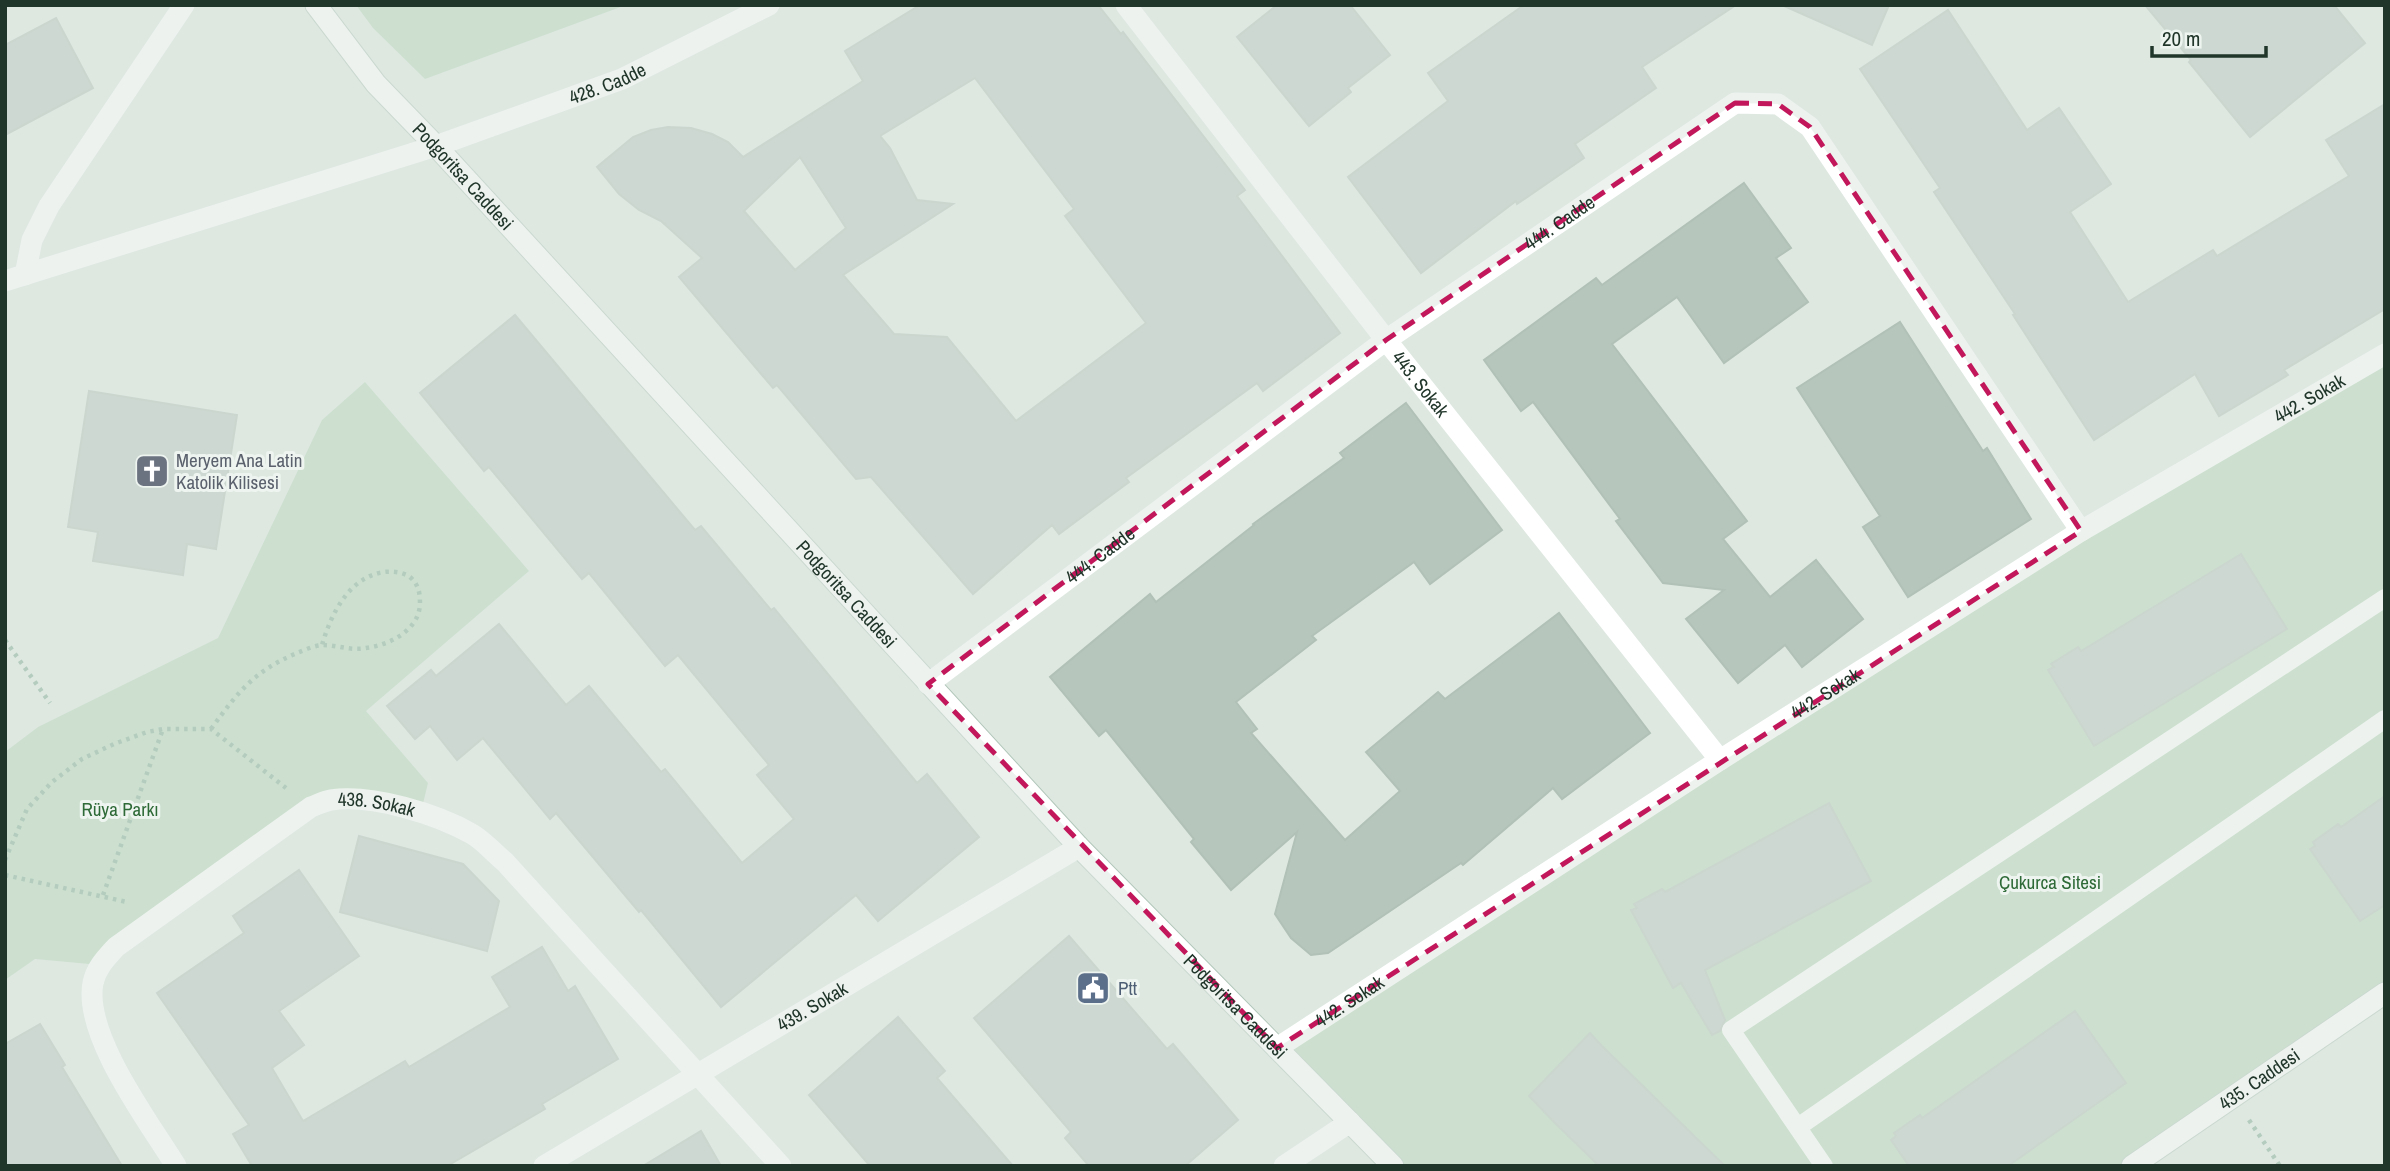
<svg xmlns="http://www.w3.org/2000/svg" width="2390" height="1171" font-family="'Archivo Narrow',sans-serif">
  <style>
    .green { fill: #b8d8b9 }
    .building { fill: #b6c6bc; stroke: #b1c1b7; stroke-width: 2; fill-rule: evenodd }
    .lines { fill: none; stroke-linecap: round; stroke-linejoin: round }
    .secondary-casing { stroke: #b2c7ba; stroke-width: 23 }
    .path { stroke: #80aa93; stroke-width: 4.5; stroke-dasharray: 3.5 5; stroke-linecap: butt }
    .lane { stroke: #fff; stroke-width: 18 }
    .street { stroke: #fff; stroke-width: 21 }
    .secondary { stroke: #fff; stroke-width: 21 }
    .marked { fill: none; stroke: #c2185b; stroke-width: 5; stroke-dasharray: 14 9; stroke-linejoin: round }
    .labels { text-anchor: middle; stroke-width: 6; stroke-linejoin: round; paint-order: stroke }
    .street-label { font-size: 19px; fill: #21362b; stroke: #eef5f0 }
    .worship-label { font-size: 19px; fill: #5b616d; stroke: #eef5f0; text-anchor: start }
    .park-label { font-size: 19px; fill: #2e6a37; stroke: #eef5f0 }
    .service-label { font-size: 19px; fill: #4e5e75; stroke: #eef5f0; text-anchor: start }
  </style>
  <rect width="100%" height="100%" fill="#dee8e1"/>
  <!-- green -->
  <g class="green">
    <polygon points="356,5 626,5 425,79 373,28"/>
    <polygon points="2385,354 2385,993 2132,1166 1393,1166 1277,1048 1720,760"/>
    <polygon points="365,382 529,571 366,711 428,783 421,812 328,800 100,965 35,959 5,980 5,752 38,727 218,638 322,420"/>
  </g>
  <!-- building -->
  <g class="building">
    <path d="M920,5h178l23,29 2,-2 122,158 -8,6 103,137 -77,58 -6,-8 -131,95 3,4 -70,52 -7,-9 -79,69 -102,-117 -15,2 -79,-94 -4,3 -94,-111 23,-19 -41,-37 -22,-11 -20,-16 -22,-27 36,-30 18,-7 17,-3 23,1 21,6 16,8 15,15 120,-76 -18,-30zM975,78l99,131 -9,7 81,107 -130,98 -69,-84 -53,-3 -51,-59 110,-71 -36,-4 -27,-52 -10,-12zM800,157l46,71 -51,42 -51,-59z"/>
    <polygon points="1277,5 1350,5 1390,55 1348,88 1351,92 1309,126 1237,37"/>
    <polygon points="1524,5 1736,5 1642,67 1656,88 1575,144 1584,158 1517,204 1516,201 1421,273 1348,177 1448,101 1428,73"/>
    <polygon points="1782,5 1889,5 1872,45"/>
    <polygon points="2145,5 2334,5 2365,43 2250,137 2189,62 2191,60"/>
    <polygon points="1948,10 2027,130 2059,108 2111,184 2070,212 2128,302 2213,250 2217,256 2349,176 2326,140 2385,104 2385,309 2284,370 2288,375 2219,416 2195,374 2094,440 2013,315 2015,314 1934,192 1940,188 1860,69"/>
    <polygon points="56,18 93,88 5,135 5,45"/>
    <polygon points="1744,183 1791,248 1776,258 1808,302 1724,363 1677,297 1612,344 1747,521 1723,539 1770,597 1816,560 1863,619 1802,667 1785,645 1738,683 1686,619 1724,590 1663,583 1616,521 1620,519 1533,402 1521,411 1484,360 1596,278 1602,285"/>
    <polygon points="515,315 695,530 701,526 771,610 774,608 917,783 927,774 979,837 878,921 856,895 721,1007 641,910 639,912 556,813 550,819 483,738 457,760 430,726 415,739 387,706 431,670 436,676 499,624 566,705 589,686 661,772 665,769 742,863 794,819 757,775 769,765 678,655 665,666 589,573 582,579 489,467 484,471 420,393"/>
    <polygon points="1900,322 1983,451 1987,448 2031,519 1908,597 1863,527 1880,516 1797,388"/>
    <polygon points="89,391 237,415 216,549 187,544 183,575 93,561 98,532 68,527"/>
    <polygon points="1406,403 1502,530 1430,584 1414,562 1312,636 1316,640 1236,702 1257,729 1251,733 1345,840 1400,791 1366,752 1438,692 1445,699 1559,613 1650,733 1562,799 1553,788 1463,865 1461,863 1328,953 1311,955 1291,938 1275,914 1297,832 1231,890 1191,842 1194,839 1106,730 1099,736 1050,677 1150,594 1156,602 1254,525 1253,524 1344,458 1340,453"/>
    <polygon points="2241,554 2287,629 2094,746 2048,670 2054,667 2051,664 2078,647 2081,651"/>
    <polygon points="2385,796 2385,905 2360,921 2310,849 2315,846 2313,842 2338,824 2341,827"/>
    <polygon points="1829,803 1871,881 1705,970 1725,1020 1720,1031 1712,1035 1681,983 1673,988 1631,910 1637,908 1634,904 1662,889 1665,892"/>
    <polygon points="359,836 463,864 499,901 487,951 340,912"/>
    <polygon points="299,870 359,956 279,1011 304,1045 272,1068 303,1121 405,1061 409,1067 510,1007 492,977 542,947 568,991 575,986 618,1059 542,1104 545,1109 447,1166 252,1166 233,1134 249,1125 157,993 244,933 233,916"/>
    <polygon points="1069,936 1167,1049 1173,1044 1238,1120 1185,1166 1089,1166 1065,1138 1071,1132 974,1018"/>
    <polygon points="2075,1011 2126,1083 2008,1166 1909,1166 1891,1140 1896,1136 1894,1133 1920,1115 1922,1118"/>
    <polygon points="898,1017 945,1071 937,1078 1013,1166 870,1166 809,1095"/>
    <polygon points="40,1024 65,1065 62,1067 122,1166 5,1166 5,1044"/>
    <polygon points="1590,1033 1602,1046 1725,1166 1599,1166 1554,1122 1529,1096"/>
    <polygon points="701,1131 721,1166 643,1166"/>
  </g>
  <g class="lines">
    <!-- secondary casing -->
    <g class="secondary-casing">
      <g id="secondary">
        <path id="s7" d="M316,5l60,79 60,62 643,701 314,319"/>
        <path id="s8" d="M2132,1166l253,-173"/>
      </g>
    </g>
    <!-- path -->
    <g class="path">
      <polyline points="5,640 50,703"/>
      <path d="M211,729c27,-37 43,-58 86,-76 8,-3 18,-8 26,-8 14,0 28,6 43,3 23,-3 52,-17 54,-43 0,-12 -1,-20 -10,-28 -7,-5 -18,-6 -26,-5 -35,5 -53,42 -62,73"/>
      <polyline points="5,860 27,809 52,782 82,759 114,744 147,732 163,729 211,729 286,788"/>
      <polyline points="5,875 127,902"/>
      <polyline points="103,895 163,729"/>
      <polyline points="2249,1120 2280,1166"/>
    </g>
    <!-- lane -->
    <g class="lane">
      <polyline points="1798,1127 2385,719"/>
      <polyline points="1824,1166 1731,1030 2385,598"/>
    </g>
    <!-- street -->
    <g class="street">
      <path id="s1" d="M1126,5l260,335 334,420"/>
      <polyline points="25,275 32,240 49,206 184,5"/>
      <path id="s2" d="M5,281l431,-135 186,-67 147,-74"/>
      <path id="s3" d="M928,684l458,-344 349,-237 43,1 32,23 271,404"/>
      <path id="s4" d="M1277,1048l443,-288 361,-229 304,-177"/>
      <path id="s5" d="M176,1166c-27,-44 -93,-131 -83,-183 3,-15 13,-25 23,-36l195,-140c6,-2 13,-6 20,-7 41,-6 106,14 141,34 12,7 22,19 33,28l276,304"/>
      <path id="s6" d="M544,1166l535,-319"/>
      <polyline points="1284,1166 1350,1122"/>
    </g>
    <!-- secondary -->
    <use href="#secondary" class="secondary"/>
  </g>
  <!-- marked area -->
  <path d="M0 0H2390V1171H0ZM1735,103l43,1 32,23 271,404 -804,517 -349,-364 458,-344z" fill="#dee8e1" fill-opacity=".55" fill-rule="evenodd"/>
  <path class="marked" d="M1735,103l43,1 32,23 271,404 -804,517 -349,-364 458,-344z"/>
  <!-- icons -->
  <defs>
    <g id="church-square" transform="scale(1.75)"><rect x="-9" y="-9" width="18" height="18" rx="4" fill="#6b7280" stroke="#eef5f0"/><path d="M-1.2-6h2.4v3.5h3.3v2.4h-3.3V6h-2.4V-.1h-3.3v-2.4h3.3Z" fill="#fff"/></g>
    <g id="civic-square" transform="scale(1.75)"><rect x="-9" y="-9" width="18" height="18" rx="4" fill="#5c6f8a" stroke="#eef5f0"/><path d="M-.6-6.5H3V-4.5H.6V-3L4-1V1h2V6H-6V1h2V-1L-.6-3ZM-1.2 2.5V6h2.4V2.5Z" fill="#fff"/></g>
  </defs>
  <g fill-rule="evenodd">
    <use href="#church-square" x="152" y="471"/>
    <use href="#civic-square" x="1093" y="988"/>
  </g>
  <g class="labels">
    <!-- street labels -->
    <g class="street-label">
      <text dy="7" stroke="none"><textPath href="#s2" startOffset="634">428. Cadde</textPath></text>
      <text dy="7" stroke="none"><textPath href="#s7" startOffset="226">Podgoritsa Caddesi</textPath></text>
      <text dy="7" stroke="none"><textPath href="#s3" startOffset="782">444. Cadde</textPath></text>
      <text dy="7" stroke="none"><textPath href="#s1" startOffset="480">443. Sokak</textPath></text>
      <text dy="7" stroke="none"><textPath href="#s4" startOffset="1220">442. Sokak</textPath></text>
      <text dy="7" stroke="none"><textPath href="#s3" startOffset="215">444. Cadde</textPath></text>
      <text dy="7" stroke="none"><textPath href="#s7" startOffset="793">Podgoritsa Caddesi</textPath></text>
      <text dy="7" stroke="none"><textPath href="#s4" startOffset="653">442. Sokak</textPath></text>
      <text dy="7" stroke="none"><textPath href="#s5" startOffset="555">438. Sokak</textPath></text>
      <text dy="7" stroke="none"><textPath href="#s4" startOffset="86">442. Sokak</textPath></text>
      <text dy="7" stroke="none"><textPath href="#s6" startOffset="312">439. Sokak</textPath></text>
      <text dy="7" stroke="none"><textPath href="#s7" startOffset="1360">Podgoritsa Caddesi</textPath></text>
      <text dy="7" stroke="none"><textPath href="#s8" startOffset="154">435. Caddesi</textPath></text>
    </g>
    <!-- worship labels -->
    <g class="worship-label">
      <text x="176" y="467">Meryem Ana Latin<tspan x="176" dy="22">Katolik Kilisesi</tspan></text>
    </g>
    <!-- park labels -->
    <g class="park-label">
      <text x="120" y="816">Rüya Parkı</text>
      <text x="2050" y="889">Çukurca Sitesi</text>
    </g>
    <!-- service labels -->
    <g class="service-label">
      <text x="1118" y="995">Ptt</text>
    </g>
  </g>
  <!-- border -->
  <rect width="2390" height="1171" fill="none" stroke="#21362b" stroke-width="14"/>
  <!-- scale -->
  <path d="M2152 46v10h114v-10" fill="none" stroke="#21362b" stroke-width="3.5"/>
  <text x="2162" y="46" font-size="21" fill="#21362b" stroke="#eef5f0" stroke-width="5" paint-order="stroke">20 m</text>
</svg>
